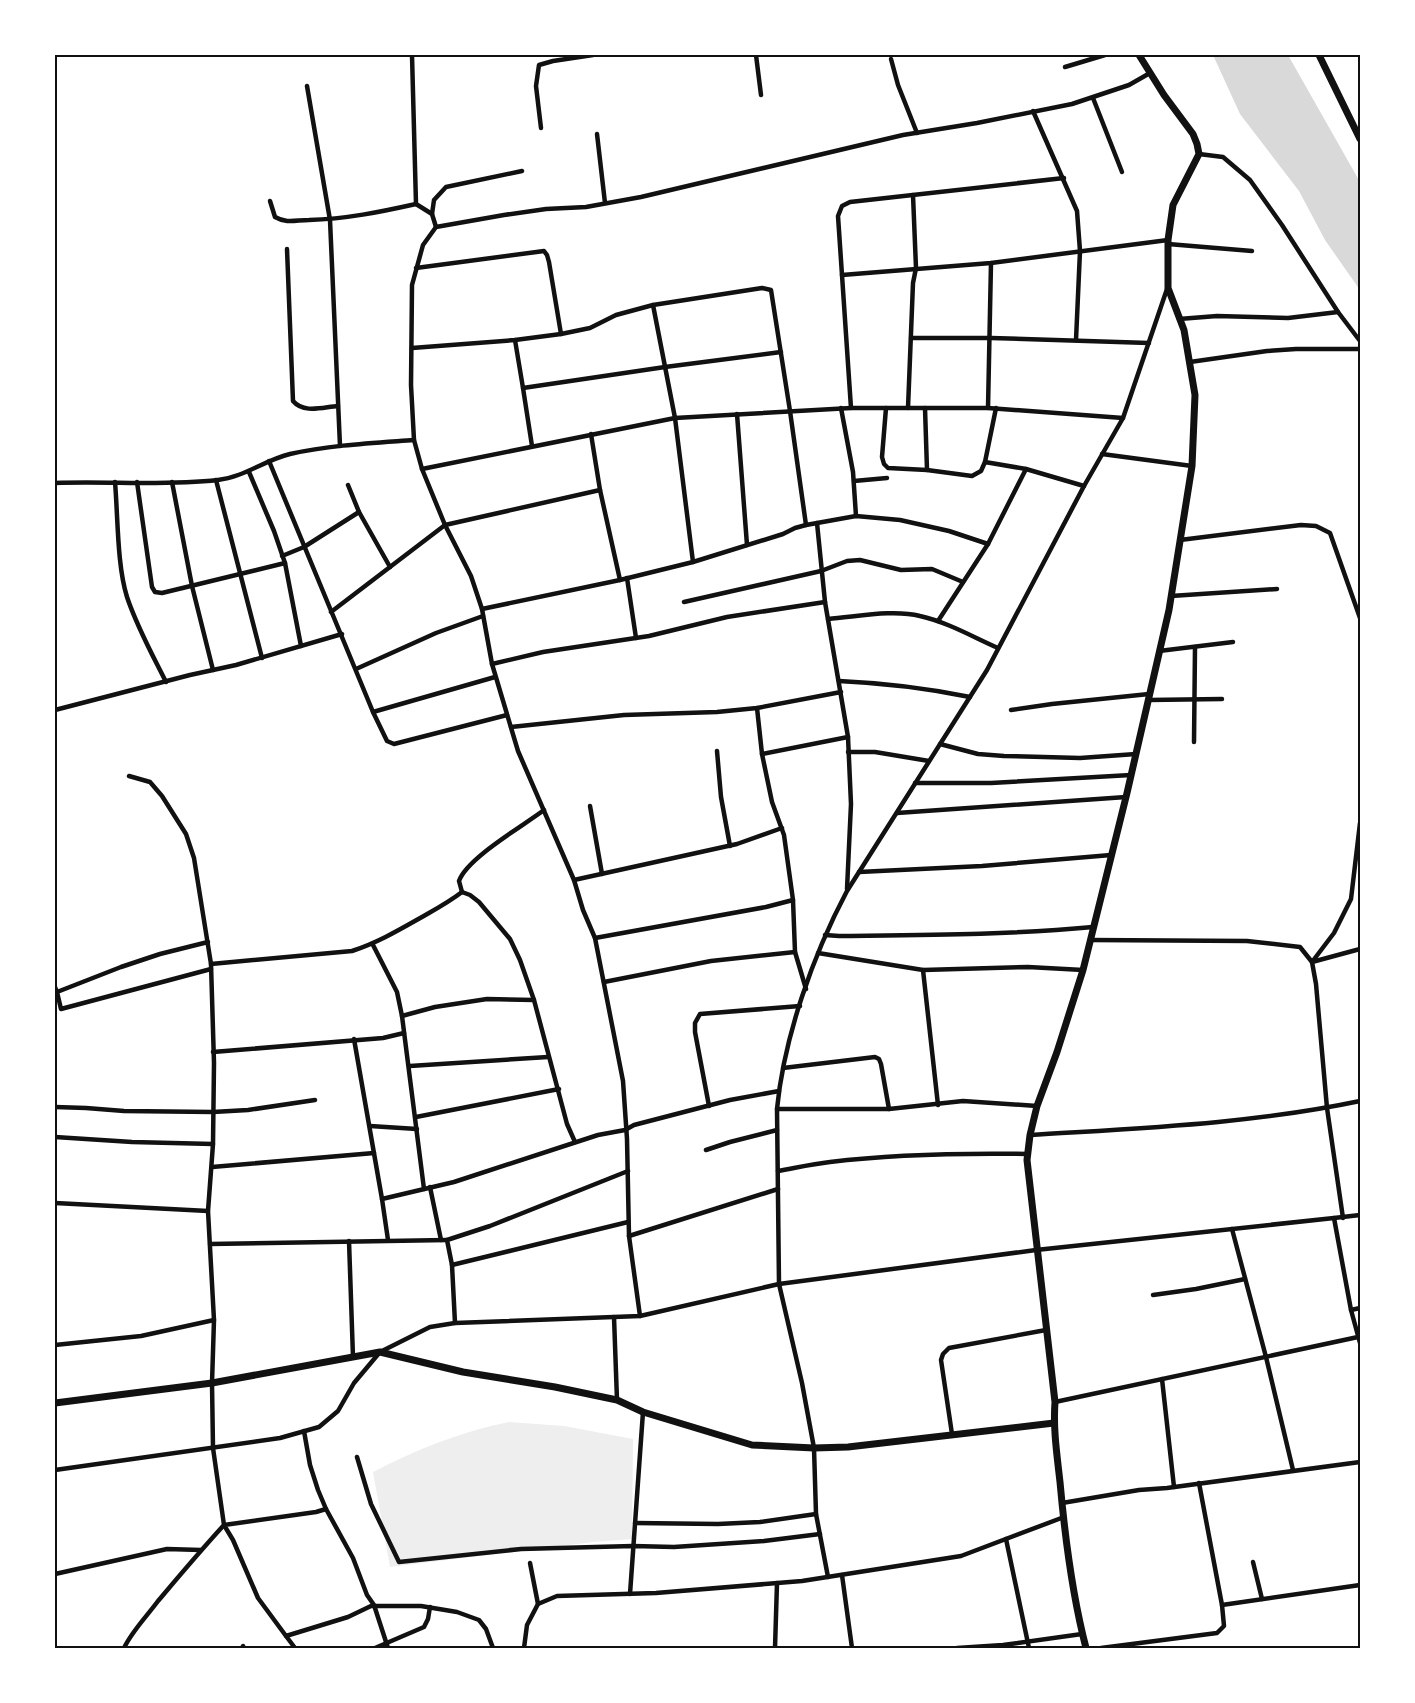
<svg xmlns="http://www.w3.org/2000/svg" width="1415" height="1703" font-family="Quicksand,sans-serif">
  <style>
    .green { fill: #eee }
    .water { fill: #d9d9d9 }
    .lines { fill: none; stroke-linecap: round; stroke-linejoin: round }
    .minor { stroke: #111; stroke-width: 4.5 }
    .primary { stroke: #111; stroke-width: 7 }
    .neatline { fill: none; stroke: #111; stroke-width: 2 }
  </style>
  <rect width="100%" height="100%" fill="#fff"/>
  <!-- green -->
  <path class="green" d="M509,1422l55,4 69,13 -1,100 -39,3 -203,25 -17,-95c44,-23 87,-40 136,-50z"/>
  <!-- water -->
  <polygon class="water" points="1213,55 1288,55 1360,182 1360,290 1325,240 1299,191 1240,114"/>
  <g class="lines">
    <!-- minor -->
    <g class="minor">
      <polyline points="412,55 416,204 432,214 436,227"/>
      <polyline points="756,55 761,95"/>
      <polyline points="891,59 898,85 917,133"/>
      <polyline points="1065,67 1105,55"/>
      <polyline points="307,86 330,220 340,446"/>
      <polyline points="1093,98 1122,172"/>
      <polyline points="1033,111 1077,211 1080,251 1076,340"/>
      <polyline points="541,128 536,86 539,65 553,61 593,55"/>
      <polyline points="597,134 605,203"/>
      <polyline points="1199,154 1223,157 1250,180 1282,225 1338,312 1360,341"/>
      <path d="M270,201l5,16c12,7 21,3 34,3 37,-1 71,-8 107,-16"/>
      <polyline points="432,214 434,200 446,187 522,171"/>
      <polyline points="1168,244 1252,251"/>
      <path d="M287,249l6,152c11,13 30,6 45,5"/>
      <polyline points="416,268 544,251 547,255 549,262 561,334"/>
      <polyline points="842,275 991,263 1168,240"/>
      <polyline points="653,305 675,418 693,562"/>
      <polyline points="1179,319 1217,316 1288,318 1338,312"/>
      <polyline points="911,338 991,338 1149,343"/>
      <polyline points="515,340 523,388 665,367 781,352"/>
      <polyline points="412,348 515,340 561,334 590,328 616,315 653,305 762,288 771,290 790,411 806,525"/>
      <polyline points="1190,362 1267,351 1296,349 1360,349"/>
      <polyline points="523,388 532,446"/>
      <polyline points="841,408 853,472 856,516"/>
      <polyline points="851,408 838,216 842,206 850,202 1064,178"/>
      <polyline points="886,408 882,457 884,464 888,468 927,470 972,476 981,471 985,462 1026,469 1084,486"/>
      <polyline points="908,408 913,283 916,268 913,195"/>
      <polyline points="925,408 927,470"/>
      <polyline points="988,408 991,263"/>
      <polyline points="737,414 747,545"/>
      <polyline points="591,434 600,490 620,580"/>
      <polyline points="1102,454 1192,466"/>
      <path d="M269,461c34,84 70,167 104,251l122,-35"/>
      <polyline points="985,462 996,408"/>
      <polyline points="422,469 414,440 411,385 412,285 423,245 436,227 504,215 546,209 586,207 641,197 903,135 977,123 1072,104 1129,85 1150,73"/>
      <polyline points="249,472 274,531 285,563 301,646"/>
      <polyline points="216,480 262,658"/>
      <polyline points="854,481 887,478"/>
      <path d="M115,482c3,35 2,83 12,115 10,30 25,57 39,85"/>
      <polyline points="137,482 152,587 155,592 162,593 285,563"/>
      <polyline points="172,482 192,586 213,670"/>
      <path d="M55,483c54,-2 110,3 163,-3 26,-3 47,-20 72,-26 40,-9 83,-11 124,-14"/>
      <polyline points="348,485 359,512 390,567"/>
      <polyline points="817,523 825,602 848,737 851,804 847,889"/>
      <polyline points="1180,540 1301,525 1316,526 1330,533 1360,618"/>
      <polyline points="282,556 304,547 359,512"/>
      <polyline points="627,578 636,638"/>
      <polyline points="1171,596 1277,589"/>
      <polyline points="684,602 821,571 847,561 860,560 901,570 932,569 963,582"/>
      <polyline points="482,609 620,580 693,562 783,534 795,528 806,525 856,516 900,520 949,531 988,544"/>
      <polyline points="331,612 445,525 600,490"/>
      <path d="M828,619c28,-2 65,-10 92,-3 27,6 53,21 78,32"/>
      <polyline points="938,621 988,544 1026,469"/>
      <polyline points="1159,651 1233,642"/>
      <polyline points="492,664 543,652 649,636 727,617 825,602"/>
      <polyline points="356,669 436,633 483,616"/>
      <path d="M839,681c44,2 87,7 131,16"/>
      <polyline points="1148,700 1222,699"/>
      <polyline points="757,708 762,754 772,802 784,835 793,900 795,952 806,989"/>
      <polyline points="55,710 190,675 236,665 342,634"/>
      <polyline points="1011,710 1052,704 1149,694"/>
      <polyline points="373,712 387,741 394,744 507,715"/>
      <polyline points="511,727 624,715 717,712 757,708 841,692"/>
      <polyline points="1194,742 1195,647"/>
      <polyline points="940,744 978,754 1004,756 1080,758 1136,754"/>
      <polyline points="717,751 721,797 730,846"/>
      <polyline points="848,752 875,752 929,761"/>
      <polyline points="762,754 848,737"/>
      <polyline points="915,783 991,783 1131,775"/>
      <polyline points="590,806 602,874"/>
      <polyline points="897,813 1126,797"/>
      <polyline points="859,872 982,866 1111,855"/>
      <polyline points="574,880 737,844 782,828"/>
      <polyline points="462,892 470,895 479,902 510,939 520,960 534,1000 567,1124 575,1142"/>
      <path d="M462,892l-3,-11c8,-23 64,-55 85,-71"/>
      <path d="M825,935l14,1c85,-1 170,-1 254,-9"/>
      <polyline points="595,938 766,907 793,900"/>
      <polyline points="1090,940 1247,941 1300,947 1312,962 1334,933 1351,899 1360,823"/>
      <polyline points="373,945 397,992 402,1016 424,1189"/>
      <polyline points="818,953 923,970 1028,967 1083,970"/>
      <path d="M211,964l141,-13c25,-8 47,-21 70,-34 14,-8 27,-15 40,-25"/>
      <polyline points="923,970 938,1105"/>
      <polyline points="604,982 711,961 795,952"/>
      <polyline points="55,987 57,992 121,967 160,954 208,942"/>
      <polyline points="57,992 61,1009 211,969"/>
      <polyline points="402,1016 435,1007 487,999 534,1000"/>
      <polyline points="354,1039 382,1199 454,1182 598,1135 625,1130 634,1125 730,1100 779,1091"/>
      <polyline points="213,1052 383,1038 404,1033"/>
      <polyline points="410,1066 548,1057"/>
      <polyline points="783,1068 875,1057 879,1059 881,1064 889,1109"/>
      <polyline points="709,1106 695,1032 695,1023 700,1014 800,1006"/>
      <polyline points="55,1107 86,1108 124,1111 213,1112 248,1110 315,1100"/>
      <polyline points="777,1109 889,1109 963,1101 1037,1106"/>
      <polyline points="416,1117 559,1089"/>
      <polyline points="370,1126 417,1129"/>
      <path d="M1030,1135c110,-7 221,-11 330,-34"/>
      <polyline points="55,1137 132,1142 213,1144"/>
      <polyline points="706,1150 730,1142 777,1130"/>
      <polyline points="212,1167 374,1153"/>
      <path d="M778,1171c17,-3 34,-7 52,-9 65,-8 132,-9 198,-8"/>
      <polyline points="430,1187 441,1240"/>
      <polyline points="382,1199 388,1240"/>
      <polyline points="55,1203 208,1211"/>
      <polyline points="1334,1218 1360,1215"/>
      <polyline points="1343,1218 1327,1108 1316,984 1312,962 1360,949"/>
      <polyline points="1232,1229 1266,1357 1293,1470"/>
      <polyline points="629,1236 778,1189"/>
      <polyline points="349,1241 353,1357"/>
      <polyline points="210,1244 447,1240"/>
      <polyline points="452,1265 628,1222"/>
      <polyline points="1153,1295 1196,1289 1245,1279"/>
      <polyline points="1351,1310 1360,1343"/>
      <polyline points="640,1316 629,1236 627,1139 623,1081 595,938 583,910 574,880 518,751 492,664 482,609 471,576 445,525 422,469 675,418 851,408 988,408 1123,418"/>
      <polyline points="614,1317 617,1400"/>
      <polyline points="455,1323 452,1265 447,1240 490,1226 628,1171"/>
      <polyline points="55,1345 141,1336 214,1320"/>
      <polyline points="1162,1379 1174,1487"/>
      <polyline points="1055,1402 1358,1337"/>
      <polyline points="304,1431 310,1465 318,1490 326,1509 353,1558 367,1595 374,1605 388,1648"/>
      <polyline points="952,1434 941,1360 943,1354 949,1348 1046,1330"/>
      <polyline points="357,1457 371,1504 399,1562 521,1549 633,1546 674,1547 764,1541 820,1534"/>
      <polyline points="55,1470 280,1438 319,1427 338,1411 354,1383 380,1352 430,1327 455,1323 640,1316 779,1284 1036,1250 1334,1218 1351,1310 1360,1308"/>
      <polyline points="1199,1483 1222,1605"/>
      <polyline points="1062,1503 1139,1490 1167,1488 1360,1462"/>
      <polyline points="326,1509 316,1512 224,1525 233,1540 258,1598 286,1636 348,1617 371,1606 421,1606 457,1612 479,1620 486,1629 493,1648"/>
      <polyline points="635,1523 718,1524 760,1522 816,1514"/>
      <polyline points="1006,1539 1029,1648"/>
      <polyline points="1253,1562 1262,1599"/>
      <polyline points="530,1563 538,1604"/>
      <polyline points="55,1574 167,1549 201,1550"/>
      <polyline points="842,1575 852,1648"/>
      <path d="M828,1577l-12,-63 -2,-66 -12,-65 -23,-99 -2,-175c7,-72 36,-154 70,-218l140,-221 97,-184 39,-68 44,-129"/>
      <polyline points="630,1594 643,1412"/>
      <polyline points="286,1636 295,1648"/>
      <polyline points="243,1646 244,1648"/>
      <path d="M124,1648c8,-17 23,-32 34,-47 22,-26 43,-51 66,-76l-11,-77 -1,-65 2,-63 -6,-109 5,-67 1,-81 -3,-99 -17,-106 -8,-24 -24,-38 -12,-14 -21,-6"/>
      <polyline points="375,1648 424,1627 428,1619 430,1607"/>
      <polyline points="524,1648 527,1625 538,1604 557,1596 656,1593 802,1581 961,1556 1064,1517"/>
      <polyline points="775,1648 777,1583"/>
      <polyline points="957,1648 1003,1645 1082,1634"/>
      <polyline points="1101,1648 1217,1633 1224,1626 1222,1605 1360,1585"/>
    </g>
    <!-- primary -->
    <g class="primary">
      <polyline points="1319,55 1360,139"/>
      <polyline points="55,1403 212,1383 380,1352 463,1372 555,1387 617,1400 643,1412 752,1445 814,1448 848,1447 1054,1423"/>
      <path d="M1086,1648c-14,-54 -21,-110 -26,-166 -3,-27 -7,-53 -5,-80l-28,-242 3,-25 7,-29 20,-54 26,-82 44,-177 42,-183 23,-144 3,-71 -11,-65 -16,-42v-48l5,-35 26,-51 -2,-10 -4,-10 -29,-39 -25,-40"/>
    </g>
  </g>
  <!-- border -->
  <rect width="1415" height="1703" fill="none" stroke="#ffffff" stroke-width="112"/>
  <rect x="56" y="56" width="1303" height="1591" class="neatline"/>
</svg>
